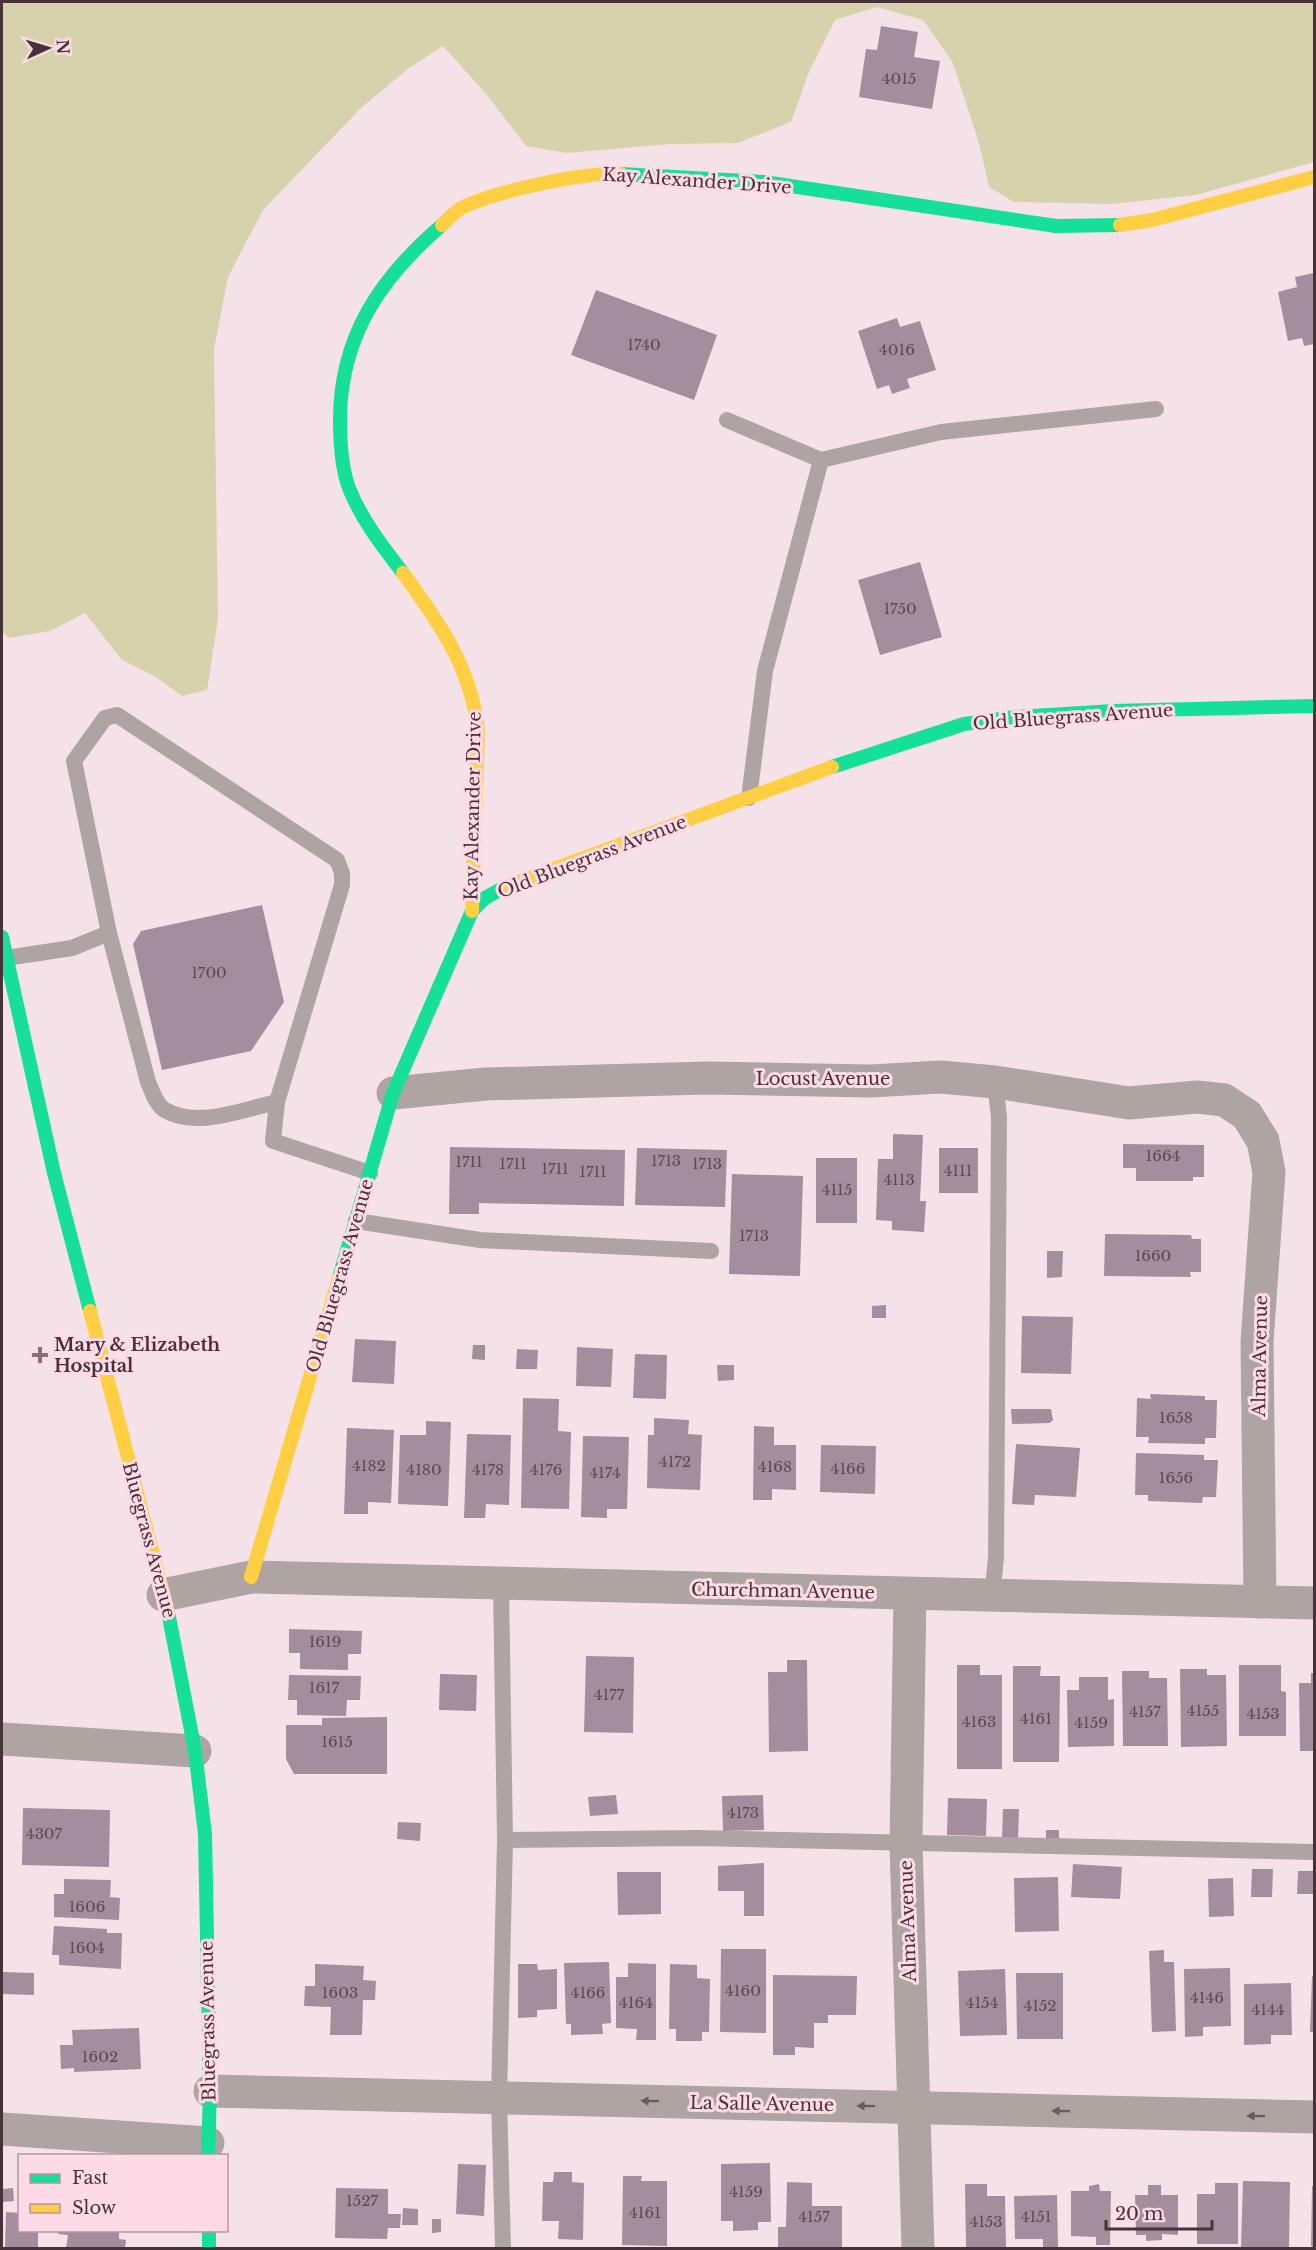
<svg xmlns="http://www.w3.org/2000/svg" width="1316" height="2250" font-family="'Libre Baskerville',serif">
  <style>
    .green { fill: #d6d3ac }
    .building { fill: #a48d9c }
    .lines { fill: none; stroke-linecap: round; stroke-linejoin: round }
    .lane { stroke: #aea5a2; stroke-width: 16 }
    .street { stroke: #aea5a2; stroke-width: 33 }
    .fast { stroke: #16e098; stroke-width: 14 }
    .slow { stroke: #ffcf43; stroke-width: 14 }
    .oneway { fill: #6c5a5e }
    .poi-dot { fill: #857077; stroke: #fddae6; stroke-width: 2 }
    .labels { text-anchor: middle; stroke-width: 6; stroke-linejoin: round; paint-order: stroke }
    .number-label { font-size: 15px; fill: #5f4952 }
    .street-label { font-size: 18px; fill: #48323a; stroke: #fddae6 }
    .poi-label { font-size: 18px; font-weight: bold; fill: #48323a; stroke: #fddae6; text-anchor: start }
  </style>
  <rect width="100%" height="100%" fill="#f5e2e9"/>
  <!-- green -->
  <polygon class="green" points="2,2 1314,2 1314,162 1196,195 1112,204 1014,202 989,187 979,143 953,63 923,20 877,7 835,20 809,72 791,122 738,143 670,144 567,153 526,146 487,95 443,46 408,69 362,107 263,210 228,277 214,349 218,619 207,690 182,696 156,677 122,660 85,613 50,631 9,638 2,632"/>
  <!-- building -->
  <g class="building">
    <polygon points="881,26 918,32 914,57 940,61 932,109 859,97 866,49 877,50"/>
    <polygon points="1314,273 1314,344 1304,346 1302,338 1288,341 1278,292 1297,287 1295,277"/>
    <polygon points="596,290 717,335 694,400 571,355"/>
    <polygon points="897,318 900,327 920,321 936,370 907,379 910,388 892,394 889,385 877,389 858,331"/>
    <polygon points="920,562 942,637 880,655 858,580"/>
    <polygon points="262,905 284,1002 251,1051 162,1070 133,944 141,931"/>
    <polygon points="893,1134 923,1135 920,1201 926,1201 924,1232 892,1230 892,1221 876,1220 878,1159 893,1159"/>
    <polygon points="1123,1144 1204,1145 1204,1177 1193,1177 1193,1181 1136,1181 1136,1168 1123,1168"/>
    <polygon points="450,1147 625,1150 624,1206 479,1203 479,1214 449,1214"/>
    <polygon points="637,1148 727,1150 725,1207 635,1205"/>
    <rect x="939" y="1148" width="39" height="45"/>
    <rect x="816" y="1158" width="41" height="65"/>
    <polygon points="732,1174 803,1176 800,1276 729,1274"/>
    <polygon points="1105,1234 1191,1235 1192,1239 1201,1239 1201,1272 1190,1272 1191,1277 1104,1276"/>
    <polygon points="1047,1251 1063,1251 1062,1277 1047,1278"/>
    <polygon points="886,1305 886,1318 872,1318 872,1306"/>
    <polygon points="1022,1316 1073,1317 1071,1374 1021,1373"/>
    <polygon points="355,1339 396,1341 394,1384 352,1382"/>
    <polygon points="473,1345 485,1345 485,1360 472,1359"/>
    <polygon points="577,1347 613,1349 611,1387 576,1386"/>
    <polygon points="517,1349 538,1350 537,1369 516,1369"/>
    <polygon points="635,1354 667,1355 666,1399 633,1398"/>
    <polygon points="717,1365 734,1365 734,1380 718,1381"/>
    <polygon points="1150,1394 1205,1396 1205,1400 1217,1400 1216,1438 1205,1438 1205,1444 1148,1443 1149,1437 1136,1437 1137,1398 1151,1399"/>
    <polygon points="523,1398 559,1399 558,1431 571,1432 569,1509 521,1508"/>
    <polygon points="1011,1409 1051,1409 1053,1420 1050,1423 1012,1424"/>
    <polygon points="654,1418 689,1420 688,1434 702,1435 700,1490 647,1488 648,1435 654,1435"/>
    <polygon points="426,1421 451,1422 448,1506 398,1504 400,1435 426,1435"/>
    <polygon points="754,1426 774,1427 774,1445 796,1445 796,1490 772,1489 772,1500 753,1500"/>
    <polygon points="347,1428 394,1430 391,1503 368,1502 368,1514 344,1514"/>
    <polygon points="467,1434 511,1435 509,1505 486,1504 485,1518 464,1518"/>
    <polygon points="583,1436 629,1437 627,1509 607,1509 607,1518 581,1517"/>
    <polygon points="1016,1444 1080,1448 1076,1497 1035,1495 1034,1505 1012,1504"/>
    <polygon points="821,1445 876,1446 875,1494 820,1492"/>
    <polygon points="1136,1453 1204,1455 1204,1460 1218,1460 1216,1497 1203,1497 1202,1503 1148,1501 1148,1495 1135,1495"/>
    <polygon points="289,1629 362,1631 361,1654 348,1654 348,1670 300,1669 300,1653 289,1653"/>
    <polygon points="586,1656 634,1657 633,1733 584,1732"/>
    <polygon points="787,1660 807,1660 808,1751 769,1752 768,1672 787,1672"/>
    <polygon points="957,1665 980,1665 980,1675 1002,1675 1002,1769 957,1769"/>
    <polygon points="1239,1665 1281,1665 1281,1691 1286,1692 1286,1736 1239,1736"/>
    <polygon points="1013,1666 1041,1666 1040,1676 1060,1676 1059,1762 1013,1762"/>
    <polygon points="1180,1669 1207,1669 1207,1675 1226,1675 1227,1746 1181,1747"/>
    <polygon points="1122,1671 1149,1671 1149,1678 1167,1678 1168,1746 1123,1746"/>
    <polygon points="1311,1673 1314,1673 1314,1751 1300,1751 1299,1683 1311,1683"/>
    <polygon points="440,1674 477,1675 476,1711 439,1710"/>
    <polygon points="289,1675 361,1676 360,1700 347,1700 346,1716 297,1715 297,1700 288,1700"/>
    <polygon points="1079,1677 1108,1677 1108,1700 1114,1699 1114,1746 1068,1747 1067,1690 1079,1690"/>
    <polygon points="387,1717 387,1774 294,1774 286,1759 286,1725 322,1725 322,1718"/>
    <polygon points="616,1795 618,1814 590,1816 588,1797"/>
    <polygon points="763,1795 764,1830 723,1831 722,1796"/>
    <polygon points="948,1798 987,1799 986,1836 947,1835"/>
    <polygon points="23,1808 110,1810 109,1867 22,1865"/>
    <polygon points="1003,1809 1019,1809 1018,1839 1002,1839"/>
    <polygon points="398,1822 421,1823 420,1841 397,1839"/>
    <rect x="1046" y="1830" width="13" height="9"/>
    <polygon points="764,1863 764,1916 744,1916 744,1891 718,1891 718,1866"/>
    <polygon points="1073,1864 1122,1867 1120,1899 1071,1897"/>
    <polygon points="1252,1869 1273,1869 1272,1897 1251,1897"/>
    <polygon points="1298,1871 1314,1871 1314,1894 1297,1894"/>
    <polygon points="617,1872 661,1872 661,1914 618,1915"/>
    <polygon points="1058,1877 1059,1931 1015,1932 1014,1878"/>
    <polygon points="1233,1878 1234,1916 1209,1917 1208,1879"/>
    <polygon points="64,1879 111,1880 110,1897 120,1898 119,1920 54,1917 54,1894 64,1894"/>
    <polygon points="54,1926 107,1929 107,1933 122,1933 121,1969 59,1965 59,1955 52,1955"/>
    <polygon points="721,1949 766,1949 766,2033 720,2032"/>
    <polygon points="1164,1950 1164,1962 1174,1962 1176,2031 1152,2032 1149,1951"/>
    <polygon points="609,1962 611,2023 602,2024 603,2034 571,2035 571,2024 566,2024 564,1963"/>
    <polygon points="628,1963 656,1964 656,2040 636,2040 637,2029 616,2028 616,1977 628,1977"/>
    <polygon points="315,1964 364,1966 363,1980 376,1981 375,2000 363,2000 362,2035 330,2035 331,2007 304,2006 305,1986 315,1986"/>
    <polygon points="518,1964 537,1964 538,1970 557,1969 557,2009 537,2010 537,2017 518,2018"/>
    <polygon points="670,1964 697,1965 697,1978 710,1979 709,2032 702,2032 702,2041 676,2041 676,2029 669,2029"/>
    <polygon points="1230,1968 1231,2026 1203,2027 1203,2036 1185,2037 1184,1969"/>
    <polygon points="1005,1969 1007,2035 960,2036 958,1971"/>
    <polygon points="2,1972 34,1973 34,1995 2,1994"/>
    <polygon points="1016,1973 1063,1973 1063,2039 1017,2039"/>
    <polygon points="773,1975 857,1976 856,2015 828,2015 828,2023 814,2023 814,2048 795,2047 795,2055 773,2055"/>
    <polygon points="1312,1976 1314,1976 1314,2032 1310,2032"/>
    <polygon points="1291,1983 1292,2035 1271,2035 1271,2044 1244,2045 1244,1984"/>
    <polygon points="139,2028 141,2069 74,2072 74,2068 61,2069 60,2045 73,2045 72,2030"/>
    <polygon points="770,2163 771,2222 758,2222 758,2230 733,2231 733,2221 721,2221 721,2164"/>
    <polygon points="458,2164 486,2165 484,2216 456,2214"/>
    <polygon points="554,2172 572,2172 572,2182 584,2183 583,2240 558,2239 559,2221 542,2221 543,2182 553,2182"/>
    <polygon points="623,2176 642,2176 641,2181 667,2181 667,2246 622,2245"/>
    <polygon points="1243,2181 1290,2182 1289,2248 1241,2248"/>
    <polygon points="787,2182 812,2183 812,2206 842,2206 842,2247 778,2247 778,2227 786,2227"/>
    <polygon points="1215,2183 1238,2183 1238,2244 1197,2244 1197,2194 1215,2194"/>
    <polygon points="965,2184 987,2184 987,2196 1005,2196 1006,2248 966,2248"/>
    <polygon points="1099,2184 1100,2191 1111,2191 1110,2245 1096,2245 1096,2237 1071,2236 1071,2191 1089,2191 1089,2186"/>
    <polygon points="1148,2185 1161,2185 1161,2195 1178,2195 1178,2235 1162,2234 1162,2240 1146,2241 1146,2235 1136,2235 1135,2195 1148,2195"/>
    <polygon points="1312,2186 1314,2186 1314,2248 1311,2246"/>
    <polygon points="13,2188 14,2201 2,2202 2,2189"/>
    <polygon points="336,2188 388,2189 388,2214 401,2214 400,2228 388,2228 387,2239 335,2238"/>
    <polygon points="1057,2195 1058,2248 1043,2248 1043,2239 1015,2239 1014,2196"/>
    <polygon points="403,2208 418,2209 418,2225 402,2225"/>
    <polygon points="6,2212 20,2213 20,2230 38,2230 38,2248 5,2248"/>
    <polygon points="432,2219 441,2219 441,2232 432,2233"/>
    <polygon points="58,2230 119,2230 119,2239 126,2240 125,2248 66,2248 68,2235 58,2234"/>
  </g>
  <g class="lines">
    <!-- lane -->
    <g class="lane">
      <polyline points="727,420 821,460"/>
      <polyline points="749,798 765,671 821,460 941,432 1156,409"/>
      <path d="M109,933l39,149c4,9 8,23 17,28 32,19 79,-1 112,-8"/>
      <polyline points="6,958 72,948 109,933 74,761 105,718 117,715 337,860 342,873 342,885 277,1102 273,1141 370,1173"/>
      <polyline points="356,1221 480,1240 711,1251"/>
      <polyline points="501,1584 505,1840 499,2098 503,2248"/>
      <polyline points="992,1596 996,1558 999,1117 995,1082"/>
      <polyline points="505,1840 697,1838 1314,1852"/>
    </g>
    <!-- street -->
    <g class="street">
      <polyline points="393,1093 486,1084 707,1078 871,1081 941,1077 995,1082 1129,1103 1197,1097 1224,1100 1247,1115 1263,1141 1269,1172 1257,1342 1260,1602"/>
      <polyline points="910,1594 906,1844 918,2248"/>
      <polyline points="163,1595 251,1577 1314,1603"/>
      <polyline points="2,1739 195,1751"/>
      <polyline points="210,2091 1314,2117"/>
      <polyline points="2,2129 208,2143"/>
    </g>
    <!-- fast -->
    <g class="fast">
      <polyline points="621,174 764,182 1056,226 1120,225"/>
      <path d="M403,573c-20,-26 -42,-54 -54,-85 -8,-21 -9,-46 -9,-68 0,-83 40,-142 102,-195"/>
      <polyline points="832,767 964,724 1015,717 1113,711 1314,706"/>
      <polyline points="2,937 54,1173 90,1311"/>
      <polyline points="339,1278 393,1093 472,911 485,898 507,886"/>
      <polyline points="168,1612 195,1751 205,1834 210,2091 208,2156"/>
      <polyline points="209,2230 209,2248"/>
    </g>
    <!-- slow -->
    <g class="slow">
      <path d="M442,225c6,-6 13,-14 21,-18 35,-16 120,-35 158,-33"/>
      <polyline points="1120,225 1152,220 1314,177"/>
      <path d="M403,573c36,49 69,96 75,158l-6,180"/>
      <polyline points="507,886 832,767"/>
      <polyline points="90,1311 168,1612"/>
      <polyline points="251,1577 339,1278"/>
    </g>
  </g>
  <!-- one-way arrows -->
  <defs><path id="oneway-solid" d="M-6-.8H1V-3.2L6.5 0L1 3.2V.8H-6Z" transform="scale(1.5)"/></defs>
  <g class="oneway">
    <use href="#oneway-solid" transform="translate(650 2101) rotate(-179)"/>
    <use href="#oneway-solid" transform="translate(866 2106) rotate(-179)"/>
    <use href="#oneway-solid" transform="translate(1061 2111) rotate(-179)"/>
    <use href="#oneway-solid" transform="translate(1256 2116) rotate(-179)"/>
  </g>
  <!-- markers -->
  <path class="poi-dot" d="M37 1346h6v6h6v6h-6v6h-6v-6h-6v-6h6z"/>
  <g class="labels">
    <!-- number labels -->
    <g class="number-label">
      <text x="899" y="84">4015</text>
      <text x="644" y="350">1740</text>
      <text x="897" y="355">4016</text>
      <text x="900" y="614">1750</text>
      <text x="209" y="978">1700</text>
      <text x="1163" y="1161">1664</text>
      <text x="666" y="1166">1713</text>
      <text x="469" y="1167">1711</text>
      <text x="513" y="1169">1711</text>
      <text x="707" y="1169">1713</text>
      <text x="555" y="1174">1711</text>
      <text x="958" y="1176">4111</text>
      <text x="593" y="1177">1711</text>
      <text x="899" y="1185">4113</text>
      <text x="837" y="1195">4115</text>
      <text x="754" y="1241">1713</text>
      <text x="1153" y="1261">1660</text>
      <text x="1176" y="1423">1658</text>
      <text x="675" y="1467">4172</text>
      <text x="369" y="1471">4182</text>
      <text x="775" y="1472">4168</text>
      <text x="848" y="1474">4166</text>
      <text x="424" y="1475">4180</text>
      <text x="488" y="1475">4178</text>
      <text x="546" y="1475">4176</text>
      <text x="605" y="1478">4174</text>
      <text x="1176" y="1483">1656</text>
      <text x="325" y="1647">1619</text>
      <text x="324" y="1693">1617</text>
      <text x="609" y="1700">4177</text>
      <text x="1203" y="1716">4155</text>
      <text x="1145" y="1717">4157</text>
      <text x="1263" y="1719">4153</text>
      <text x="1036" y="1724">4161</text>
      <text x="979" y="1727">4163</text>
      <text x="1091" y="1728">4159</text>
      <text x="337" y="1747">1615</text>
      <text x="743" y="1818">4173</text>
      <text x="44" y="1839">4307</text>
      <text x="87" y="1912">1606</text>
      <text x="87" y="1953">1604</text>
      <text x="743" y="1996">4160</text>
      <text x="340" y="1998">1603</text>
      <text x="588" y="1998">4166</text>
      <text x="1207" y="2003">4146</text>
      <text x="636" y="2008">4164</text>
      <text x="982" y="2008">4154</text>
      <text x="1040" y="2011">4152</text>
      <text x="1268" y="2015">4144</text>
      <text x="100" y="2062">1602</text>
      <text x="746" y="2197">4159</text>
      <text x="362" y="2206">1527</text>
      <text x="645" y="2218">4161</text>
      <text x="814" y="2222">4157</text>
      <text x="1036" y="2222">4151</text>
      <text x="986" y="2227">4153</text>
    </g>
    <!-- street labels -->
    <g class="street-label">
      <text transform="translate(697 181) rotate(4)" y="6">Kay Alexander Drive</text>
      <text transform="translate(1073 717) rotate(-4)" y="6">Old Bluegrass Avenue</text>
      <text transform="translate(473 806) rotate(-89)" y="6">Kay Alexander Drive</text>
      <text transform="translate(592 857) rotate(-21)" y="6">Old Bluegrass Avenue</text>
      <text x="823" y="1085">Locust Avenue</text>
      <text transform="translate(340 1276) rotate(-74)" y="6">Old Bluegrass Avenue</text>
      <text transform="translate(1260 1356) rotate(-89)" y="6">Alma Avenue</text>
      <text transform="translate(149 1540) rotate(75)" y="6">Bluegrass Avenue</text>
      <text transform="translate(783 1591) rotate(1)" y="6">Churchman Avenue</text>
      <text transform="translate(908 1921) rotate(-92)" y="6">Alma Avenue</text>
      <text transform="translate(208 2021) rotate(-91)" y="6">Bluegrass Avenue</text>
      <text transform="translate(762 2104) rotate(1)" y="6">La Salle Avenue</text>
    </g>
    <!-- poi labels -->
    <g class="poi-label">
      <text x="54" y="1351">Mary &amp; Elizabeth<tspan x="54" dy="21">Hospital</tspan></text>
    </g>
  </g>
  <!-- border -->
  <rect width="1316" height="2250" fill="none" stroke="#48323a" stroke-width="6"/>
  <!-- legend -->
  <rect x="18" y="2154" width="210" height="78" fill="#fddae6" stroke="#b597a1" stroke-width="1.5"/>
  <rect x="30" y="2174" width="30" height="9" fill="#16e098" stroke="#b597a1" stroke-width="1.5"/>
  <text x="72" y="2184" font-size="18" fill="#48323a">Fast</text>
  <rect x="30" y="2204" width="30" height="9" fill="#ffcf43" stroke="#b597a1" stroke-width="1.5"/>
  <text x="72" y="2214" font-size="18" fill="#48323a">Slow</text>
  <!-- north arrow -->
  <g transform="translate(48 48) rotate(86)" stroke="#fddae6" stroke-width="4.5" paint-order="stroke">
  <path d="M0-4.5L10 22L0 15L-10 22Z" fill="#48323a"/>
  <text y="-9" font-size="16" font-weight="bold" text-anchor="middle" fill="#48323a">N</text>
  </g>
  <!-- scale -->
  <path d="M1106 2220v9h106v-9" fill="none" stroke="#48323a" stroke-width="3"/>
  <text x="1115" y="2220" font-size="18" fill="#48323a" stroke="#fddae6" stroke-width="4.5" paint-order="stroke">20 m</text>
</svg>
